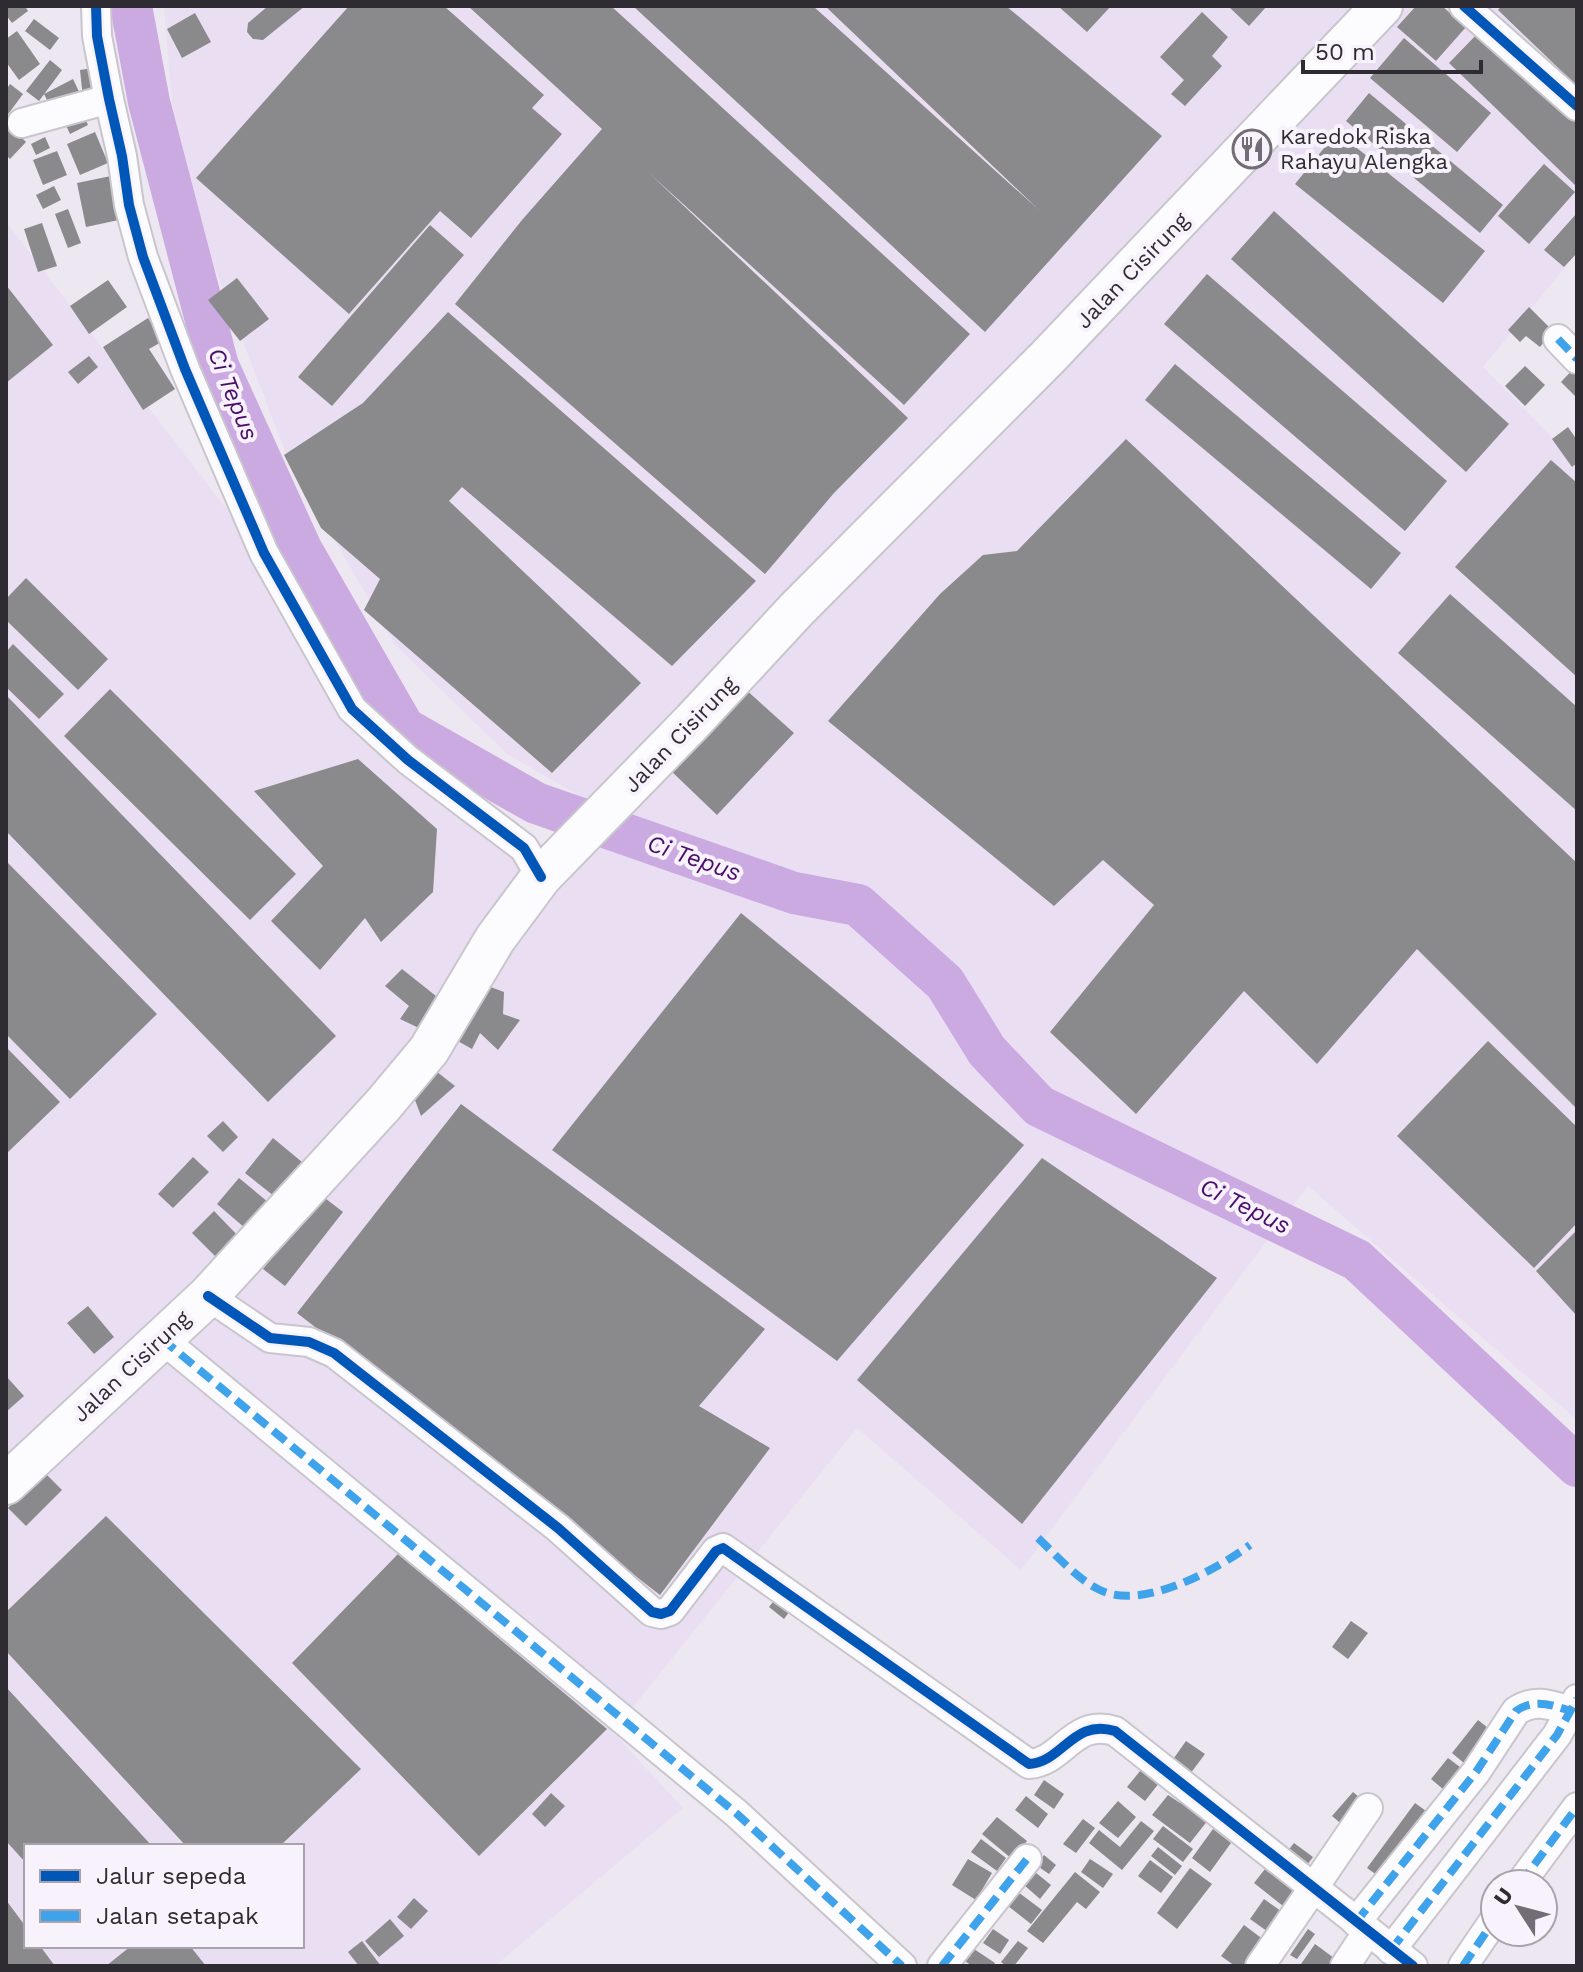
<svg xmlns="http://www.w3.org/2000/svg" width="1583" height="1972" font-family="'Work Sans',sans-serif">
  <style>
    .built { fill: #eadff2; fill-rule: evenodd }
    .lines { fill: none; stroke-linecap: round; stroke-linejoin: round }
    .river { stroke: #cbaae2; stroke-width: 42 }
    .building { fill: #8a898b }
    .street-casing { stroke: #c9c5cd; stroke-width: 32 }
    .secondary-casing { stroke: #c9c5cd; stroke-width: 44 }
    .street { stroke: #fcfbfd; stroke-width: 28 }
    .secondary { stroke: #fcfbfd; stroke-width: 40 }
    .quiet { stroke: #3ea3eb; stroke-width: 8; stroke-dasharray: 16 8; stroke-linecap: butt }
    .cycleway-casing { stroke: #f8f2fd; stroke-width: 15 }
    .cycleway { stroke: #0057b8; stroke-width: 10 }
    .labels { text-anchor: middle; stroke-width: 8; stroke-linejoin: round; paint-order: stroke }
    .poi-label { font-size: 22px; fill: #2f2b32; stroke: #f8f2fd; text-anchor: start }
    .street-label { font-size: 22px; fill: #2f2b32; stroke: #f8f2fd }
    .water-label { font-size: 24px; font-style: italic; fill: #4a0e68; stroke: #f8f2fd }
  </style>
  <rect width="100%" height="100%" fill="#ede7f2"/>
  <!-- built -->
  <path class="built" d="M164,6h1413v247l-94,114 94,96v957l-269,-234 -287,384 -164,-142 -244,304 70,76 -188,158h-489v-1744l226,294 103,187 91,82 122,62 37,-48 -78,-45 -112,-109 -107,-186 -95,-248 -21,-107zM26,1846h276v100h-276z"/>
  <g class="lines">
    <!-- river -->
    <polyline class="river" points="131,6 149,102 218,366 301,549 404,728 536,803 794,893 858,905 945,983 987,1051 1039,1106 1357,1260 1577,1466"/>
  </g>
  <!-- building -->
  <g class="building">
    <polygon points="6,6 25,6 28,11 12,23 6,15"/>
    <polygon points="268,6 305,6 263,40 253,39 247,32 248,23"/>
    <polygon points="349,6 444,6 544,95 532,108 562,134 471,238 440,211 349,314 196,178"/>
    <polygon points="468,6 611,6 970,334 904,405 648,172 908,418 834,493 765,574 455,304 522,220 602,129"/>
    <polygon points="633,6 813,6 1040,211 825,6 1006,6 1162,136 985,332"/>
    <polygon points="1058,6 1111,6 1087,32"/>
    <polygon points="1228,6 1267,6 1249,26"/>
    <polygon points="1416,6 1442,6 1466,27 1436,61 1397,27"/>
    <polygon points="1501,6 1577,6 1577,86 1498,10"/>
    <polygon points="1202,12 1228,37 1212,56 1222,66 1185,106 1171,94 1184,80 1160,57"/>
    <polygon points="195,13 211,42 182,58 167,29"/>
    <polygon points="34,19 59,38 50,50 25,31"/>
    <polygon points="1481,30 1577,123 1577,187 1449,63"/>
    <polygon points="17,31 40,64 19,80 6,62 6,39"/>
    <polygon points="1404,38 1491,113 1457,152 1370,78"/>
    <polygon points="50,60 62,70 39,101 26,91"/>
    <polygon points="93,68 97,96 83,98 80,70"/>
    <polygon points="73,79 82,98 53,112 44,94"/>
    <polygon points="10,84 23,94 6,117 6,90"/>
    <polygon points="1369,93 1503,205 1480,233 1346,121"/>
    <polygon points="82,112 88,125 70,134 64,121"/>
    <polygon points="9,125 26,142 10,159 6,155 6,128"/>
    <polygon points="95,132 108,163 80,175 67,144"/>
    <polygon points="1337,132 1485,251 1443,303 1295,184"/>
    <polygon points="45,137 50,148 36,155 31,144"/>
    <polygon points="57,151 67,175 43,185 33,160"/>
    <polygon points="1544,164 1575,192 1529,244 1498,216"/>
    <polygon points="111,176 114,191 128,218 86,227 77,183"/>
    <polygon points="54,186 61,200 43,209 36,195"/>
    <polygon points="68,209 81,243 68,248 55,214"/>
    <polygon points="1274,211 1509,424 1466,472 1231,259"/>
    <polygon points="1577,213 1577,253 1564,267 1544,250"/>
    <polygon points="42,223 57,266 38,272 24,229"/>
    <polygon points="430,225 464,255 332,406 298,377"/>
    <polygon points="1207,274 1447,481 1405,531 1164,324"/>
    <polygon points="237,278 269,319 240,341 208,300"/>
    <polygon points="108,280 127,307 89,334 70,306"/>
    <polygon points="6,285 53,345 6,383"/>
    <polygon points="1529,307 1553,331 1540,347 1526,336 1520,342 1508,330"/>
    <polygon points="448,312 756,581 672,666 462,487 449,501 641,683 552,773 364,610 380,579 321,528 284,455 363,403"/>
    <polygon points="148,318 163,341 149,349 175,389 143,410 103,347"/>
    <polygon points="89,356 98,367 78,384 68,372"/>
    <polygon points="1175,364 1401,553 1371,589 1145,400"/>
    <polygon points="1577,365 1577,398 1561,382"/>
    <polygon points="1525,366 1545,385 1525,406 1505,386"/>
    <polygon points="1568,427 1577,440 1577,463 1572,467 1552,439"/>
    <polygon points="1126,439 1577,863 1577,1109 1417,949 1317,1064 1244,991 1136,1114 1050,1032 1154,905 1103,860 1054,906 828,721 940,594 983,555 1017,551"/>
    <polygon points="1551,460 1577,483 1577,677 1455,567"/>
    <polygon points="26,578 108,659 78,690 6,620 6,599"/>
    <polygon points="1450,594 1577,707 1577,811 1398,653"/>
    <polygon points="13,644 64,694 39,719 6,687 6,652"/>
    <polygon points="744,688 794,733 717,815 668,768"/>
    <polygon points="110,689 296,874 250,920 64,736"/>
    <polygon points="6,695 336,1036 268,1102 6,831"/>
    <polygon points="358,759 437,829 433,892 381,942 365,918 320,970 271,921 323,866 254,791"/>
    <polygon points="6,861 157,1014 70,1099 6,1034"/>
    <polygon points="741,913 1024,1145 837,1361 552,1150"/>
    <polygon points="402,969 441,1000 421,1029 400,1019 409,1006 385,986"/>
    <polygon points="485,985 504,992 503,1014 520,1020 498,1050 480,1033 472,1049 454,1039"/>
    <polygon points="1488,1041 1577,1127 1577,1223 1534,1268 1397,1136"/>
    <polygon points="6,1047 60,1102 6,1154"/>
    <polygon points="432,1068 455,1086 421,1116 412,1092"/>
    <polygon points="461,1104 765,1329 699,1406 770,1448 660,1595 297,1313"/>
    <polygon points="223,1121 238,1137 223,1152 207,1136"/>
    <polygon points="273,1138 302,1162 274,1196 245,1173"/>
    <polygon points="193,1157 209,1172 173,1208 158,1194"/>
    <polygon points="1042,1158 1217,1278 1022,1524 857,1380"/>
    <polygon points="239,1178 274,1207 252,1234 217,1204"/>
    <polygon points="321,1195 343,1212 285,1286 263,1269"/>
    <polygon points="214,1211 243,1241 222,1263 192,1233"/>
    <polygon points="1577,1230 1577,1316 1536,1271"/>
    <polygon points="88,1306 114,1337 94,1354 67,1323"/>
    <polygon points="6,1376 24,1396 6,1412"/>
    <polygon points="44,1472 62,1490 26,1526 8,1508"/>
    <polygon points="106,1516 361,1769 280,1846 186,1846 6,1651 6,1612"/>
    <polygon points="398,1554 607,1729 479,1856 292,1663"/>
    <polygon points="780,1593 795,1604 784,1619 769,1607"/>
    <polygon points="1351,1621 1368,1633 1348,1659 1332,1647"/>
    <polygon points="6,1687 152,1846 26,1846 26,1863 6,1841"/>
    <polygon points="1478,1720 1498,1736 1471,1769 1452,1753"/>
    <polygon points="1186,1741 1205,1754 1187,1778 1169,1765"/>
    <polygon points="1448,1758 1468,1773 1450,1795 1431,1779"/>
    <polygon points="1145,1765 1163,1778 1145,1801 1127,1787"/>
    <polygon points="1044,1780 1064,1794 1054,1809 1034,1795"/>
    <polygon points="1353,1792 1366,1803 1345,1827 1332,1816"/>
    <polygon points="551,1793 565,1806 545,1827 532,1814"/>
    <polygon points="1168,1795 1180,1803 1186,1795 1212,1815 1190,1843 1152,1815"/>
    <polygon points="1026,1796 1048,1814 1038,1828 1015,1810"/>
    <polygon points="1118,1801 1136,1817 1118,1838 1099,1823"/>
    <polygon points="1415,1803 1433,1816 1385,1881 1367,1868"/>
    <polygon points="997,1817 1027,1841 1012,1859 982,1834"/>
    <polygon points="1083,1819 1095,1828 1076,1853 1063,1844"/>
    <polygon points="1141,1821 1154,1831 1122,1870 1089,1843 1099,1830 1120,1847"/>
    <polygon points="1163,1826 1193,1849 1183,1862 1153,1839"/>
    <polygon points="1213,1829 1231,1843 1210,1872 1192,1858"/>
    <polygon points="981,1839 1006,1858 997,1871 971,1852"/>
    <polygon points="1294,1843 1313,1857 1302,1872 1283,1857"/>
    <polygon points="1158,1847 1182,1866 1175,1875 1151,1856"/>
    <polygon points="1044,1855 1056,1865 1049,1874 1036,1865"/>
    <polygon points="968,1859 992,1873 976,1900 952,1885"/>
    <polygon points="1090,1859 1113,1874 1103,1888 1081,1872"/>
    <polygon points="1150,1860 1173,1877 1161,1893 1138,1876"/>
    <polygon points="1269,1864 1298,1887 1283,1906 1254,1883"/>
    <polygon points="1190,1868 1212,1884 1177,1929 1157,1913"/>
    <polygon points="1035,1872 1051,1885 1040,1899 1024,1885"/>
    <polygon points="1075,1872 1100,1892 1086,1909 1077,1902 1043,1943 1027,1931"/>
    <polygon points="1018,1892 1042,1910 1031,1924 1008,1906"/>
    <polygon points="414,1898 428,1911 411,1929 397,1917"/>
    <polygon points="1264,1899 1285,1914 1271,1934 1250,1919"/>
    <polygon points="6,1900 26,1927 26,1946 40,1946 55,1966 6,1966"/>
    <polygon points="390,1919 404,1936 379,1957 365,1941"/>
    <polygon points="1244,1925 1264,1940 1244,1966 1235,1966 1221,1956"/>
    <polygon points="993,1929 1009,1940 1000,1954 983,1943"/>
    <polygon points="1308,1929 1315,1934 1297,1959 1290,1955"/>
    <polygon points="362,1941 381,1966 359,1966 348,1952"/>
    <polygon points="1018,1941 1028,1948 1014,1966 1006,1966 1001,1962"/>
    <polygon points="1315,1944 1334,1958 1329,1966 1304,1966 1301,1964"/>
    <polygon points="131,1946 190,1946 206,1966 106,1966"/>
    <polygon points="974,1949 995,1963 993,1966 972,1966 965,1961"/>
  </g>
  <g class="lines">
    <!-- street casing -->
    <g class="street-casing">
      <g id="street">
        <polyline points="96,6 97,36 109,99 122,156 129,205 143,257 185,369 264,553 352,709 408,760 524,848 541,877"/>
        <polyline points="1464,6 1577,106"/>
        <polyline points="22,123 109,99"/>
        <polyline points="1558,339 1577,359"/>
        <path d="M208,1296l62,42 39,4 25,11 224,175 94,84 9,2 9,-3 46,-60 7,-3 306,216c34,-2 44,-46 86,-33l298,235"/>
        <polyline points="162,1339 736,1813 902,1966"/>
        <polyline points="1520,1884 1577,1807"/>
        <path d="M1356,1922l120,-150 40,-61c19,-13 35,-6 55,0"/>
        <polyline points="1391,1950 1557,1735 1577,1699"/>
        <polyline points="942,1966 1027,1859"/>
        <polyline points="1260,1966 1368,1808"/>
        <polyline points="1345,1966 1368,1931"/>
        <polyline points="1463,1966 1495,1919"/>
      </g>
    </g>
    <!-- secondary casing -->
    <g class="secondary-casing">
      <polyline id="secondary" points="6,1484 208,1296 383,1105 429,1050 495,939 541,877 693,721 797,609 1048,357 1382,6"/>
    </g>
    <!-- street -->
    <use href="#street" class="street"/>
    <!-- secondary -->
    <use href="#secondary" class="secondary"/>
    <!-- quiet -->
    <g class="quiet">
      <polyline points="1558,339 1577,359"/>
      <polyline points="162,1339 736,1813 902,1966"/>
      <path d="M1038,1538c18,17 39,41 62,52 42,21 116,-20 150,-45"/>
      <polyline points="1520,1884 1577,1807"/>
      <path d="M1356,1922l120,-150 40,-61c19,-13 35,-6 55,0"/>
      <polyline points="1391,1950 1557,1735 1577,1699"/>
      <polyline points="942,1966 1027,1859"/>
      <polyline points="1463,1966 1495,1919"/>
    </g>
    <!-- cycleway casing -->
    <g class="cycleway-casing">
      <g id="cycleway">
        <polyline points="96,6 97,36 109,99 122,156 129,205 143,257 185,369 264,553 352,709 408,760 524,848 541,877"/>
        <polyline points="1464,6 1577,106"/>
        <path d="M208,1296l62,42 39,4 25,11 224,175 94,84 9,2 9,-3 46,-60 7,-3 306,216c34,-2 44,-46 86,-33l298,235"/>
      </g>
    </g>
    <!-- cycleway -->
    <use href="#cycleway" class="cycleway"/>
  </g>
  <!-- icons -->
  <defs>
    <g id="restaurant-ring" transform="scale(2)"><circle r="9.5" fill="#f8f2fd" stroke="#726d75" stroke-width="1.5"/><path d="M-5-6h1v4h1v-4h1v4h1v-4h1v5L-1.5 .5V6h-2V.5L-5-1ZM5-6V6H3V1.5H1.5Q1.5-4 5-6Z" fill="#726d75"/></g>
  </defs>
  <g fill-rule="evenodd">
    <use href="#restaurant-ring" x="1252" y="149"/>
  </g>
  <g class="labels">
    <!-- poi labels -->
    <g class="poi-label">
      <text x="1280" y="144">Karedok Riska<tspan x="1280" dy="25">Rahayu Alengka</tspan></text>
    </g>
    <!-- street labels -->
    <g class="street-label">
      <text transform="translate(1132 270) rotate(-46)" y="8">Jalan Cisirung</text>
      <text transform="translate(680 734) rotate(-46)" y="8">Jalan Cisirung</text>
      <text transform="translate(131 1366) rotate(-43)" y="8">Jalan Cisirung</text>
    </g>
    <!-- water labels -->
    <g class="water-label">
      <text transform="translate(233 394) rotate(68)" y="8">Ci Tepus</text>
      <text transform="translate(694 858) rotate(19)" y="8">Ci Tepus</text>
      <text transform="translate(1245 1206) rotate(26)" y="8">Ci Tepus</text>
    </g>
  </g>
  <!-- border -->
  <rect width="1583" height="1972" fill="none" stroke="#2f2b32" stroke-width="16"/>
  <!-- legend -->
  <rect x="24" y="1844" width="280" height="104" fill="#f8f2fd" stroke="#a8a2ac" stroke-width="2"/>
  <rect x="40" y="1870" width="40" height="12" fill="#0057b8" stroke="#a8a2ac" stroke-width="2"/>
  <text x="96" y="1884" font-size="24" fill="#2f2b32">Jalur sepeda</text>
  <rect x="40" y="1910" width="40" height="12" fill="#3ea3eb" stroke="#a8a2ac" stroke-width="2"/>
  <text x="96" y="1924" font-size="24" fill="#2f2b32">Jalan setapak</text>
  <!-- north arrow -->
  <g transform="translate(1519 1908) rotate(306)"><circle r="38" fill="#f8f2fd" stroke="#a8a2ac" stroke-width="2"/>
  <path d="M0-6L14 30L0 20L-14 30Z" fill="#726d75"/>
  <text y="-12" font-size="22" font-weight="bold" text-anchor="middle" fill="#2f2b32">U</text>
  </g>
  <!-- scale -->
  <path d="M1303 60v12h178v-12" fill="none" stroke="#2f2b32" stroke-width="4"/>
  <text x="1315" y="60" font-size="24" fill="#2f2b32" stroke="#f8f2fd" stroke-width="6" paint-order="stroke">50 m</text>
</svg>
